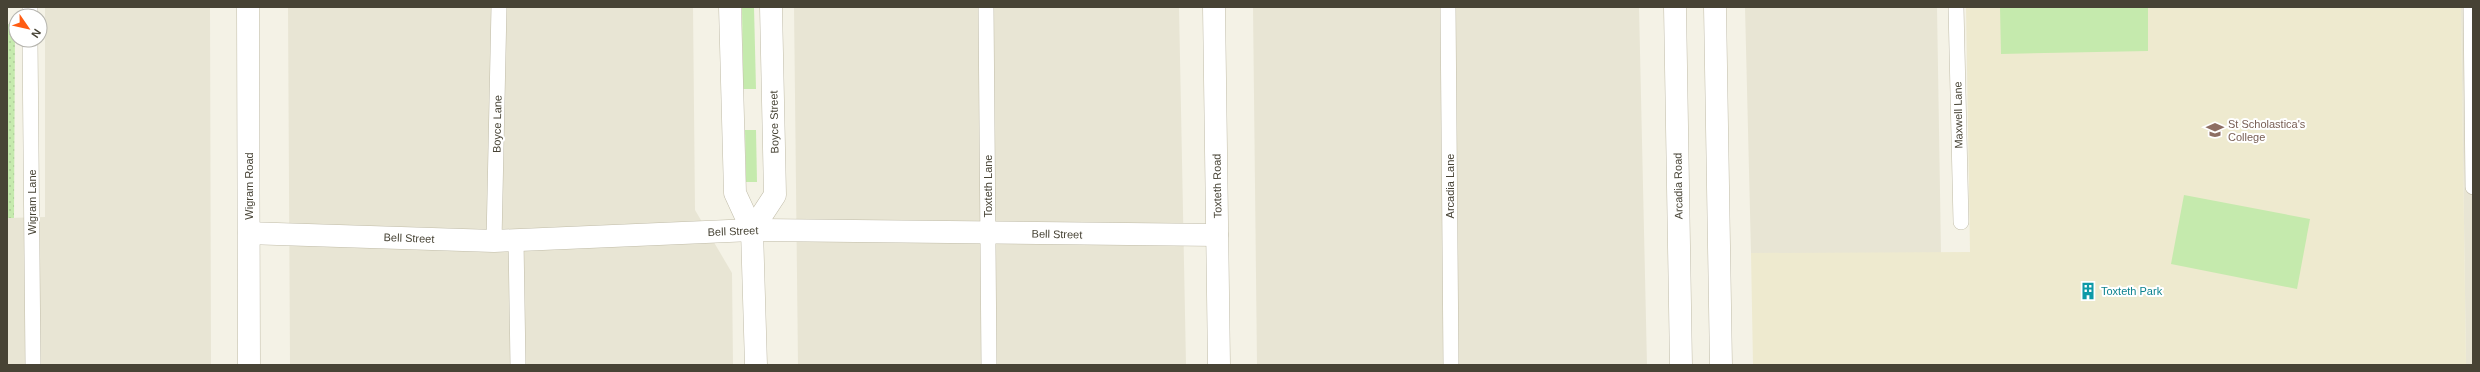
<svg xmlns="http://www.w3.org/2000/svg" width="2480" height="372" font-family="Arial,sans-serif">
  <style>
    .residential { fill: #e8e5d4 }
    .education { fill: #eeeacf }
    .grass { fill: url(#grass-dots) }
    .garden { fill: #c5eaad }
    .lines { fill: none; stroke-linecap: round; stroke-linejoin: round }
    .service-casing { stroke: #c0bca8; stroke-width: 16 }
    .minor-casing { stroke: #c0bca8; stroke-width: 23 }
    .tertiary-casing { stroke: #c0bca8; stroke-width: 23 }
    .service { stroke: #fff; stroke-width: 15 }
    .minor { stroke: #fff; stroke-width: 22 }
    .tertiary { stroke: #fff; stroke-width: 22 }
    .labels { text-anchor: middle; stroke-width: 4; stroke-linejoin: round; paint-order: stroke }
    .street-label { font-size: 11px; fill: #474335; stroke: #fff }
    .education-label { font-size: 11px; fill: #785e54; stroke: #fff; text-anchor: start }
    .culture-label { font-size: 11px; fill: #0d838f; stroke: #fff; text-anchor: start }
  </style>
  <defs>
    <pattern id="grass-dots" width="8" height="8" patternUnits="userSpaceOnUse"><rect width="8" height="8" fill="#c5eaad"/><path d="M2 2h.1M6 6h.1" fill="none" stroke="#abca95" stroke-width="1.8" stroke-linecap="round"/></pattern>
  </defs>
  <rect width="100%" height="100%" fill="#f4f2e6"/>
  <!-- residential -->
  <g class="residential">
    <polygon points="45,7 210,7 211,365 7,365 7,218 45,217"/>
    <polygon points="288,7 693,7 695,210 732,273 733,365 290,365"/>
    <polygon points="794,7 1179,7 1186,365 798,365"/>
    <polygon points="1253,7 1639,7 1647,365 1257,365"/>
    <polygon points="1745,7 1937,7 1941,253 1751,253"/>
    <polygon points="2461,7 2473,7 2473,365 2466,365"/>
  </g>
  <!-- education -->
  <polygon class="education" points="1966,7 2461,7 2466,365 1753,365 1751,253 1970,252"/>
  <!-- grass -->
  <polygon class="grass" points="7,24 15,25 14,218 7,218"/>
  <!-- garden -->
  <g class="garden">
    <polygon points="742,7 754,7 756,89 743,89"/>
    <polygon points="2000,7 2148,7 2148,51 2001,54"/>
    <polygon points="745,130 756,130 757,182 746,182"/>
    <polygon points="2184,195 2310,219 2297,289 2171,264"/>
  </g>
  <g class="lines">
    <!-- service casing -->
    <g class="service-casing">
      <g id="service">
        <polyline points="30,7 30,16"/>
        <polyline points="986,7 989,365"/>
        <polyline points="1448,7 1451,365"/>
        <polyline points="1956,7 1961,222"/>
        <polyline points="2471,7 2473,187"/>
        <polyline points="30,40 33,365"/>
        <polyline points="516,240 518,365"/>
        <polyline points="494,241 499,7"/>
      </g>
    </g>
    <!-- minor casing -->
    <g class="minor-casing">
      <g id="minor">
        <polyline points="730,7 735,193 752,230 756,365"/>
        <polyline points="1214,7 1219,365"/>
        <polyline points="1675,7 1681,365"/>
        <polyline points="1715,7 1721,365"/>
        <polyline points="752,230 775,195 771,7"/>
        <polyline points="249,233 494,241 752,230 1217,235"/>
      </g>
    </g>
    <!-- tertiary casing -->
    <g class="tertiary-casing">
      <polyline id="tertiary" points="248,7 249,365"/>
    </g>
    <!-- service -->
    <use href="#service" class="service"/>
    <!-- minor -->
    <use href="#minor" class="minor"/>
    <!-- tertiary -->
    <use href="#tertiary" class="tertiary"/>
  </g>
  <!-- icons -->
  <defs>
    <g id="school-bare" transform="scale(1.38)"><path d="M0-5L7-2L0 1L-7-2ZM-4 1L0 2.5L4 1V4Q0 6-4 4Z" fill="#8d6e63" stroke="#fff" stroke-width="2.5" paint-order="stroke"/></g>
    <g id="building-bare" transform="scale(1.38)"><path d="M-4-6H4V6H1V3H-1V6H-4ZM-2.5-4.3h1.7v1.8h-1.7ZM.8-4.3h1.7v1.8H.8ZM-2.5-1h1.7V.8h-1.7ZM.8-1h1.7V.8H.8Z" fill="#0f9aa8" stroke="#fff" stroke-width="2.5" paint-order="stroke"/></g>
  </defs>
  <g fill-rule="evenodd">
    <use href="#school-bare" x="2215" y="130"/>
    <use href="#building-bare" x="2088" y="291"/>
  </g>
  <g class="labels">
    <!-- street labels -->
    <g class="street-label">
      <text transform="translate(1958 115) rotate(-91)" y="4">Maxwell Lane</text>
      <text transform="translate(774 122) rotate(-91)" y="4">Boyce Street</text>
      <text transform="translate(497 124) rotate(-89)" y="4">Boyce Lane</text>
      <text transform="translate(249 186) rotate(-90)" y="4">Wigram Road</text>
      <text transform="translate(988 186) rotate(-90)" y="4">Toxteth Lane</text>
      <text transform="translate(1217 186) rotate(-91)" y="4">Toxteth Road</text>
      <text transform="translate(1450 186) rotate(-90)" y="4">Arcadia Lane</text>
      <text transform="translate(1678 186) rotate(-91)" y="4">Arcadia Road</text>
      <text transform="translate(32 202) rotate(-90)" y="4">Wigram Lane</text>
      <text transform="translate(733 231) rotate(-2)" y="4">Bell Street</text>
      <text transform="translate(1057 234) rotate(1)" y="4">Bell Street</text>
      <text transform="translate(409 238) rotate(2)" y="4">Bell Street</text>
    </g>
    <!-- education labels -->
    <g class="education-label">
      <text x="2228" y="128">St Scholastica's<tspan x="2228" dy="13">College</tspan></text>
    </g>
    <!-- culture labels -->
    <g class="culture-label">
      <text x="2101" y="295">Toxteth Park</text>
    </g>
  </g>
  <!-- border -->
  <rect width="2480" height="372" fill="none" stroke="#474335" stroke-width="16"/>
  <!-- north arrow -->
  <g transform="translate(28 28) rotate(124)"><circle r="19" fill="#ffffff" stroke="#b5b4ae"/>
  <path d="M0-3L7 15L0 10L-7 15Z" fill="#ff5c12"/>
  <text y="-6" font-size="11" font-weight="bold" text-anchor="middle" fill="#474335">N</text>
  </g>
</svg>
